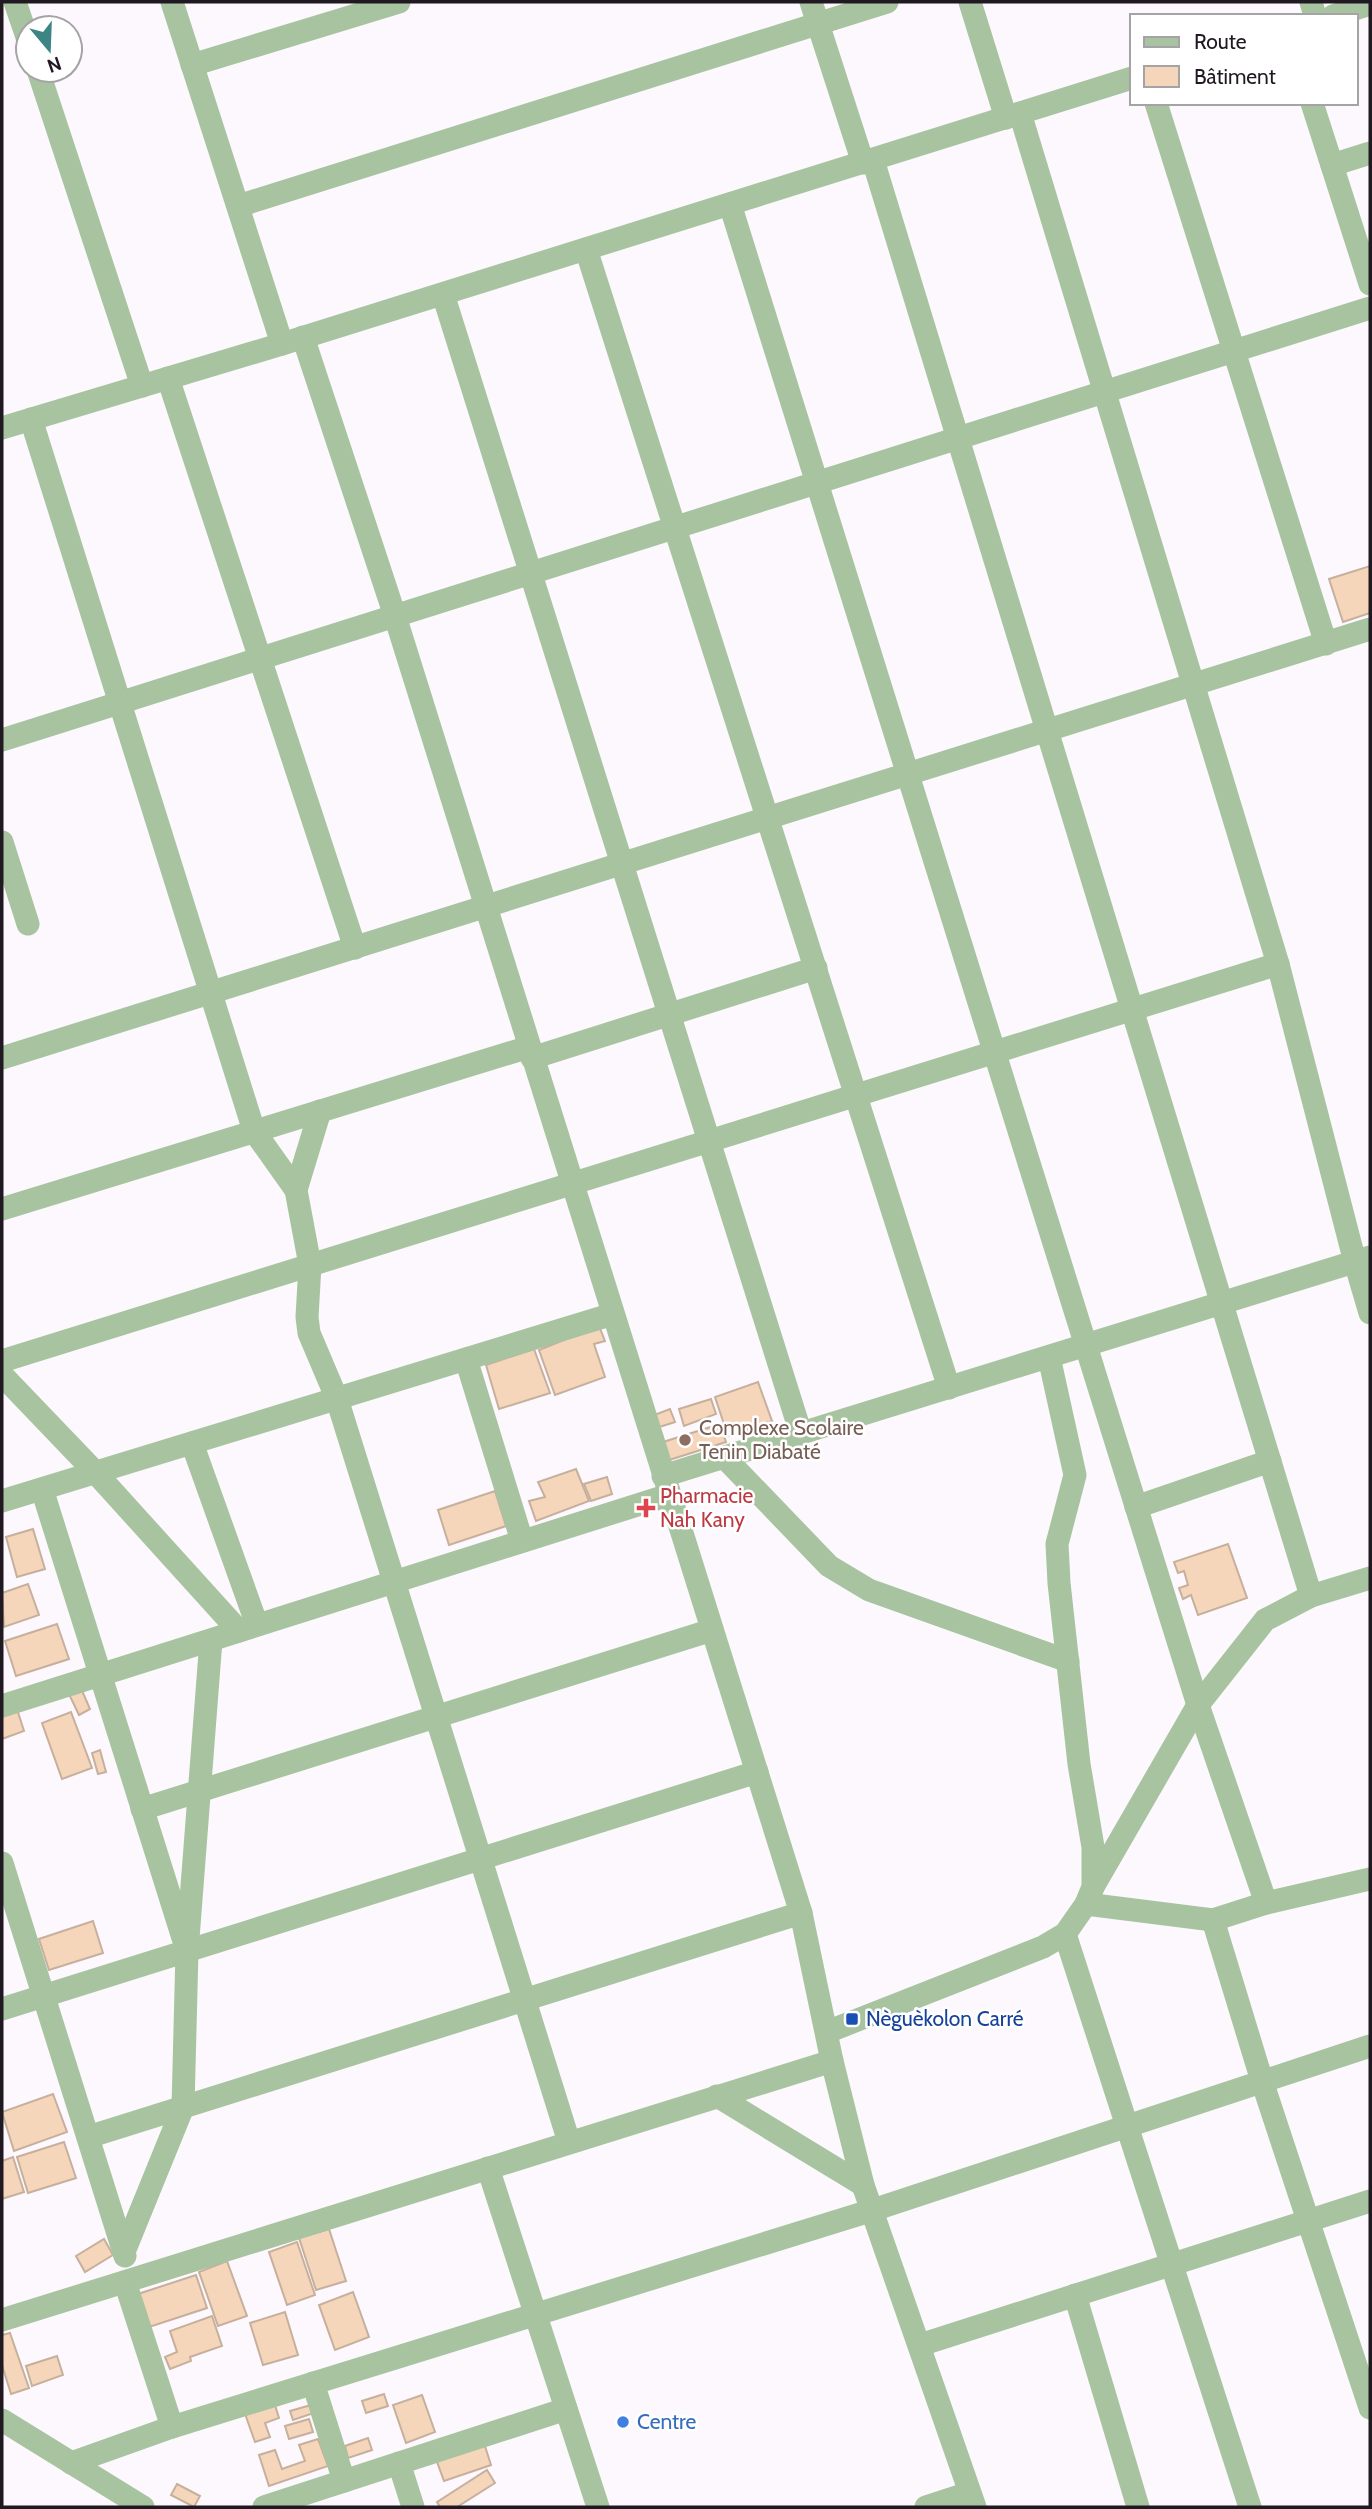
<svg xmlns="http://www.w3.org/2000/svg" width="1372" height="2509" font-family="Cabin,sans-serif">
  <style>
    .building { fill: #f6d6ba; stroke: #c6b09d; stroke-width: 2 }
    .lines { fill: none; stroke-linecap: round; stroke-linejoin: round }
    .street { stroke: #a7c39f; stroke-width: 23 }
    .education-dot { fill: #8d6e63; stroke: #fff; stroke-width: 2.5 }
    .health-dot { fill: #e0444e; stroke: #fff; stroke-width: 2.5 }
    .transit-dot { fill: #1a4fb4; stroke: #fff; stroke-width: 2.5 }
    .shop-dot { fill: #3f7fe0; stroke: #fff; stroke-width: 2.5 }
    .labels { text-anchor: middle; stroke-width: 5; stroke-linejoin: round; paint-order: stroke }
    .education-label { font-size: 21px; fill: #785e54; stroke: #fff; text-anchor: start }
    .health-label { font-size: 21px; fill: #be3a42; stroke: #fff; text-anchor: start }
    .transit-label { font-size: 21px; fill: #164399; stroke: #fff; text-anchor: start }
    .shop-label { font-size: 21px; fill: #366cbe; stroke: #fff; text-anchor: start }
  </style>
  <rect width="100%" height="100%" fill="#fcf8fd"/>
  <!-- building -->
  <g class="building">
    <polygon points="1370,566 1370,613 1343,622 1329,579"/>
    <polygon points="599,1326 605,1341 594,1344 605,1377 555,1395 539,1350"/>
    <polygon points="534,1349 550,1393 499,1409 486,1365"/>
    <polygon points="758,1382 772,1421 728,1436 715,1397"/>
    <polygon points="711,1399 716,1414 684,1426 679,1409"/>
    <polygon points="670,1409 675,1422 653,1429 649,1417"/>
    <polygon points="720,1424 726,1442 666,1461 660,1443"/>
    <polygon points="576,1469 589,1501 536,1521 529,1501 545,1497 538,1482"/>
    <polygon points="607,1477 612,1494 591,1501 584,1484"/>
    <polygon points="495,1491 506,1526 449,1545 438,1510"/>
    <polygon points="33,1529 45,1569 17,1577 6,1537"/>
    <polygon points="1228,1544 1247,1598 1198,1615 1191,1595 1183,1599 1179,1588 1188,1585 1184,1571 1178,1573 1174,1562"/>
    <polygon points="28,1584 39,1615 4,1627 2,1593"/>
    <polygon points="57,1624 69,1659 16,1676 5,1641"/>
    <polygon points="80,1686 90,1709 79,1715 68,1692"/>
    <polygon points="16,1706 24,1731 2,1739 2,1711"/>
    <polygon points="71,1712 92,1768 62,1779 42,1723"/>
    <polygon points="100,1750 106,1772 98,1774 92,1753"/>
    <polygon points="93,1921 103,1953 49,1970 39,1939"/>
    <polygon points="53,2094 67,2132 14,2151 2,2112"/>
    <polygon points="64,2142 76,2178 28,2193 17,2157"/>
    <polygon points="13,2157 24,2192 2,2199 2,2161"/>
    <polygon points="329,2229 346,2281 316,2290 299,2238"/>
    <polygon points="104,2239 113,2255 85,2272 76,2256"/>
    <polygon points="297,2242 315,2295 287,2305 269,2252"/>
    <polygon points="227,2261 247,2316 218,2326 199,2272"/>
    <polygon points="196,2275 207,2308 149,2327 138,2294"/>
    <polygon points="353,2292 369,2337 335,2350 319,2305"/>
    <polygon points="285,2312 298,2355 263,2365 250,2323"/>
    <polygon points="212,2316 222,2346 190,2357 191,2361 170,2369 165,2357 177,2352 170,2331"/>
    <polygon points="10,2333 29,2388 11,2394 2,2365 2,2335"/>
    <polygon points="57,2356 63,2375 32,2386 26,2366"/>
    <polygon points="384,2394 388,2406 366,2413 362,2401"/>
    <polygon points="422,2395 435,2432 406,2443 393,2405"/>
    <polygon points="274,2402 279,2418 265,2423 270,2437 255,2442 244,2411"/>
    <polygon points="311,2405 314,2413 293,2420 290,2411"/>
    <polygon points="309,2419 313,2432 289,2439 285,2426"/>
    <polygon points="368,2438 372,2450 348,2458 345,2446"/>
    <polygon points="318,2439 328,2466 269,2486 259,2455 275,2450 282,2469 305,2461 299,2445"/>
    <polygon points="484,2443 491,2465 444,2481 436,2459"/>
    <polygon points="487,2470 495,2483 457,2507 440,2507 437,2502"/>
    <polygon points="177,2484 200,2496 194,2507 171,2495"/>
  </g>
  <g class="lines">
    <!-- street -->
    <g class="street">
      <polyline points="15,2 28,40"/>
      <polyline points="172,2 282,344"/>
      <polyline points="811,2 863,163"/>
      <polyline points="970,2 1006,118"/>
      <polyline points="1311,2 1315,16"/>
      <polyline points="1333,16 1370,4"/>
      <polyline points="192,65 399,2"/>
      <polyline points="38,70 142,386"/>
      <polyline points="1156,103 1326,644"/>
      <polyline points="1312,103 1370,284"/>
      <polyline points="1020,113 1278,964 1355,1262 1370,1313"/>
      <polyline points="873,160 1311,1596"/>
      <polyline points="1332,165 1370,153"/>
      <polyline points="730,204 1198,1705 1266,1903"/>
      <polyline points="238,206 887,2"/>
      <polyline points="586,249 949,1388"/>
      <polyline points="443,294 801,1434"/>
      <polyline points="303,337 395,616 801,1913 832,2061 863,2185 975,2507"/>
      <polyline points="168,378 355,948"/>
      <polyline points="31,419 254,1131 296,1190 310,1265 307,1317 309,1333 337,1399 569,2142"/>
      <polyline points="2,428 282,344 1132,78"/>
      <polyline points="2,740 1370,308"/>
      <polyline points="2,842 28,924"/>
      <polyline points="2,1058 1370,629"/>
      <polyline points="532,1058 816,968"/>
      <polyline points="296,1190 320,1111"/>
      <polyline points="2,1209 529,1047"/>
      <polyline points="466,1359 522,1541"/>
      <polyline points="2,1361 1278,964"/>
      <polyline points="2,1375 95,1472 239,1631"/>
      <polyline points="192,1443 257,1625"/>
      <polyline points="725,1458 829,1566 869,1590 1068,1661"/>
      <polyline points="663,1476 1370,1257"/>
      <polyline points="42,1489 183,1938"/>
      <polyline points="2,1501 613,1314"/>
      <polyline points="1136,1507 1270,1461"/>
      <polyline points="2,1706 669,1495"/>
      <polyline points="142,1809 712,1630"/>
      <polyline points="2,1863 125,2256"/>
      <polyline points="1093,1887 1198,1705 1265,1620 1311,1596 1370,1578"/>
      <polyline points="1086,1904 1213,1920 1266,1903 1370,1879"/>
      <polyline points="1213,1920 1262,2081 1370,2408"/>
      <polyline points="1065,1934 1250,2507"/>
      <polyline points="2,2009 757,1772"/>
      <polyline points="827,2032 1043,1947 1065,1934 1086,1904 1093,1887 1093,1847 1079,1764 1059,1583 1057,1544 1075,1475 1049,1357"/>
      <polyline points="717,2096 863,2185"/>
      <polyline points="88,2137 801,1913"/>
      <polyline points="488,2168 598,2507"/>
      <polyline points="124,2252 183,2107 187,1951 211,1640"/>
      <polyline points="125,2282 172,2427"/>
      <polyline points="1075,2295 1138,2507"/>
      <polyline points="2,2320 832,2061"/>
      <polyline points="920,2345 1370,2201"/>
      <polyline points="313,2383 344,2481"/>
      <polyline points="2,2420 143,2507"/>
      <polyline points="71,2463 172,2427 873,2210 1370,2046"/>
      <polyline points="399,2463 413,2507"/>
      <polyline points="264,2507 566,2409"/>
      <polyline points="926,2507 969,2493"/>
    </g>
  </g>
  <!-- markers -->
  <circle class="education-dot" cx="685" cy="1440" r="7"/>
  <path class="health-dot" d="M642.5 1497.5h7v7h7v7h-7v7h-7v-7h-7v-7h7z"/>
  <rect class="transit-dot" x="845" y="2012" width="14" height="14" rx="3.5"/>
  <circle class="shop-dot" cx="623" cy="2422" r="7"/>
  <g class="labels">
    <!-- education labels -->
    <g class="education-label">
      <text x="699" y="1435">Complexe Scolaire<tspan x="699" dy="24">Tenin Diabaté</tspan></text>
    </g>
    <!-- health labels -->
    <g class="health-label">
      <text x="660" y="1503">Pharmacie<tspan x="660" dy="24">Nah Kany</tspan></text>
    </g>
    <!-- transit labels -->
    <g class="transit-label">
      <text x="866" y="2026">Nèguèkolon Carré</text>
    </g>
    <!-- shop labels -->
    <g class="shop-label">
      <text x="637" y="2429">Centre</text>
    </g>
  </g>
  <!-- border -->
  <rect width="1372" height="2509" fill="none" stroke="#201921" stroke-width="7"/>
  <!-- legend -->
  <rect x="1130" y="14" width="228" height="91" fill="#ffffff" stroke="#a6a3a6" stroke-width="2"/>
  <rect x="1144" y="37" width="35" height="10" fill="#a7c39f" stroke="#a6a3a6" stroke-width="2"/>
  <text x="1194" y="49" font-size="21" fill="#201921">Route</text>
  <rect x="1144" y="66" width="35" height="21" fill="#f6d6ba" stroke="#a6a3a6" stroke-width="2"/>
  <text x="1194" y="84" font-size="21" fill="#201921">Bâtiment</text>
  <!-- north arrow -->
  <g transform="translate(49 49) rotate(161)"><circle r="33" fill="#ffffff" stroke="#a6a3a6" stroke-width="2"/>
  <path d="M0-5L12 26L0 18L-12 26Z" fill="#3d8584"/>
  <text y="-10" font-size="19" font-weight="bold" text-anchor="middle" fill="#201921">N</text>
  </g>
</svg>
